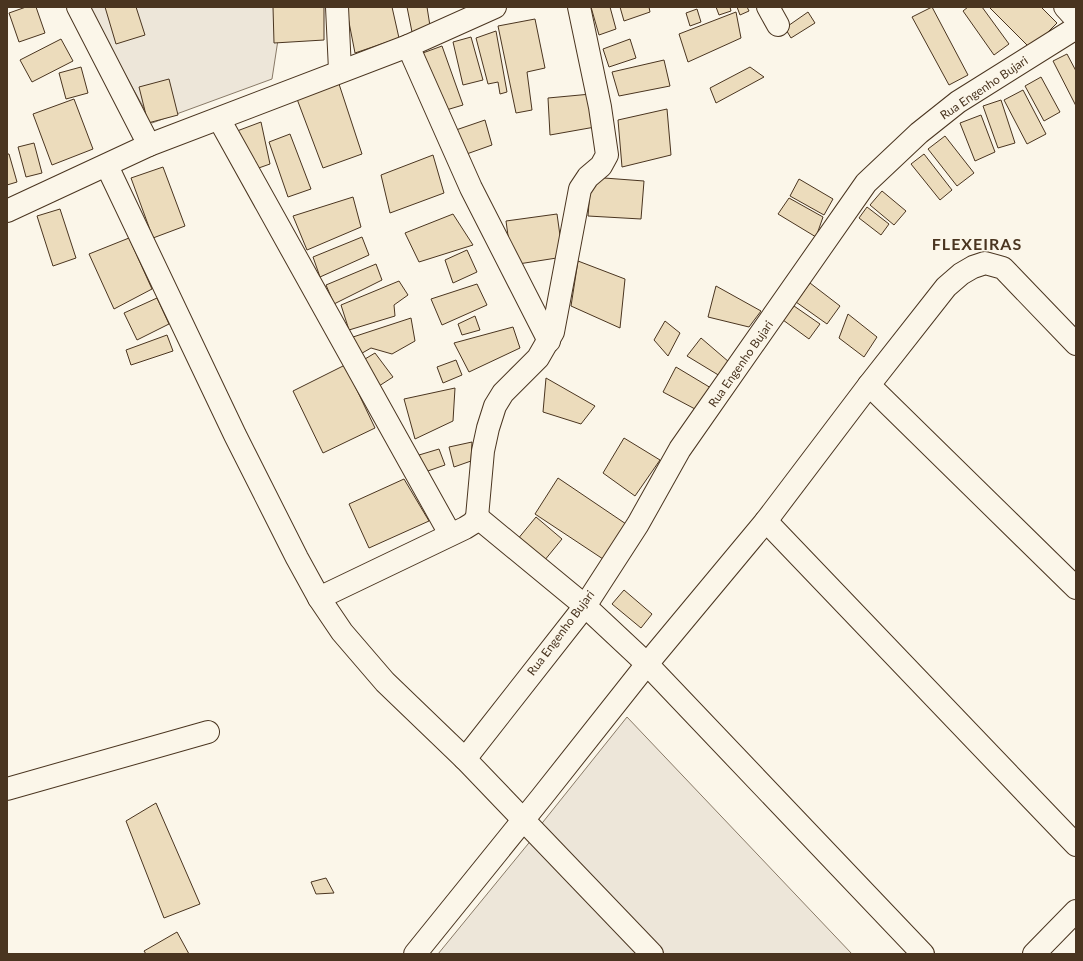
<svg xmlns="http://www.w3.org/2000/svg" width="1083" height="961" font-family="Lato,sans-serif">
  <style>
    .green { fill: #ede6d9; stroke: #887966 }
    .building { fill: #ecdcbc; stroke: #4a3520 }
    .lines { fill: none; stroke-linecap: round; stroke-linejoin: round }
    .minor-casing { stroke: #4a3520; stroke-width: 24 }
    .minor { stroke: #fbf6e9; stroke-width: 22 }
    .labels { text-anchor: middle; stroke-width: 3; stroke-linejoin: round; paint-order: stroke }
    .street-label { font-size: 12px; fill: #4a3520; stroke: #fbf6e9 }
    .district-label { font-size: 16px; font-weight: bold; letter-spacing: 1px; fill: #4a3520; stroke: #fbf6e9 }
  </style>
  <rect width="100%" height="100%" fill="#fbf6e9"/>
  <!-- green -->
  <g class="green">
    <polygon points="88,7 283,7 272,79 152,123"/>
    <polygon points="627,717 852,954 661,954 539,827"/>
    <polygon points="537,833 652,954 438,954"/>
  </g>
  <!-- building -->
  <g class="building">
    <polygon points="26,7 36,7 45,33 19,42 9,13"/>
    <polygon points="105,7 136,7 145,35 116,44"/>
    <polygon points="273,7 324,7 324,40 274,43"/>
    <polygon points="346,7 392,7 399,38 355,53"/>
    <polygon points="407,7 427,7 430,26 412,32"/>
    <polygon points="591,7 610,7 616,29 599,35"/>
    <polygon points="620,7 649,7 650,12 624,21"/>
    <polygon points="716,7 730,7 731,11 719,15"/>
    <polygon points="737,7 747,7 749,11 740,15"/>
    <polygon points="932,7 968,75 949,85 912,17"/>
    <polygon points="968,7 982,7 1009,44 994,55 963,11"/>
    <polygon points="989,7 1041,7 1057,23 1031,49"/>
    <polygon points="697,9 701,22 690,26 686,13"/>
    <polygon points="736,12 741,38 688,62 679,34"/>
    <polygon points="808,12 815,23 791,38 785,28"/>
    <polygon points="535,19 545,68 527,72 532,110 516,113 498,26"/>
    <polygon points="496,31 507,92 500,94 498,82 488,84 476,38"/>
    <polygon points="471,37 483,80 463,85 453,42"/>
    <polygon points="61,39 73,61 32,82 20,60"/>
    <polygon points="630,39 636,58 609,67 603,49"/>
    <polygon points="442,46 463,105 443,111 420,54"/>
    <polygon points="1067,54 1076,71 1076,106 1053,61"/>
    <polygon points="664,60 670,86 619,96 612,72"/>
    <polygon points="81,67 88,93 66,99 59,73"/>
    <polygon points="750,67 764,77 716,103 710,88"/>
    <polygon points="1041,77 1060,112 1044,121 1025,86"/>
    <polygon points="169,79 178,115 148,123 139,87"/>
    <polygon points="339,84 362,154 323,168 297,99"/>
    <polygon points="1023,90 1046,134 1027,144 1004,100"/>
    <polygon points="591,94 595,127 550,135 548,98"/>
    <polygon points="74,99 93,149 52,165 33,114"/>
    <polygon points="1001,100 1015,143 998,148 983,106"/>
    <polygon points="667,109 671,155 622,167 618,120"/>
    <polygon points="981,115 995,152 975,161 960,123"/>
    <polygon points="485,120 492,145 461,156 453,131"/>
    <polygon points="261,122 270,164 253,170 237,131"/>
    <polygon points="290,134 311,189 288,197 269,142"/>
    <polygon points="945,136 974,173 957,186 928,149"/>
    <polygon points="34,143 42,173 26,177 18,147"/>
    <polygon points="7,154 9,154 17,182 7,185"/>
    <polygon points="924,154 952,190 940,200 911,164"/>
    <polygon points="433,155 444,193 390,213 381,175"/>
    <polygon points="163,167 185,226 153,238 131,178"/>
    <polygon points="591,177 644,181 641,219 588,216"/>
    <polygon points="799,179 833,199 824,215 790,196"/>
    <polygon points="882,191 906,211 894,225 870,205"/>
    <polygon points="353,197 361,227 307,250 293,216"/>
    <polygon points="789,198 823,217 816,237 778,214"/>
    <polygon points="867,207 889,224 881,235 859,218"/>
    <polygon points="60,209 76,258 53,266 37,216"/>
    <polygon points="453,214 473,245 419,262 405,233"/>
    <polygon points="557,214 563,257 512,265 506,221"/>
    <polygon points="362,237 369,255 320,277 313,257"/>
    <polygon points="129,238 152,289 114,309 89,254"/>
    <polygon points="467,250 477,272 453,283 445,260"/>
    <polygon points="578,261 625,279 620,328 571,306"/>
    <polygon points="376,264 382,280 334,304 326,285"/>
    <polygon points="399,281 408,295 394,305 395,316 349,330 341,305"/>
    <polygon points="810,283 840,306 827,324 796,302"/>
    <polygon points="477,284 487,305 442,325 431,299"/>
    <polygon points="716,286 761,311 749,327 708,317"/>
    <polygon points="157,298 169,324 137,340 124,313"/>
    <polygon points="794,306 820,324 809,339 783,320"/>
    <polygon points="848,314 877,337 864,357 839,338"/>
    <polygon points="475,316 480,330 462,335 458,324"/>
    <polygon points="411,318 415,341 392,354 371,348 357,356 353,337"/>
    <polygon points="665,321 680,333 668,356 654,340"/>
    <polygon points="513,327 520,348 469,372 454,343"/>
    <polygon points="167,335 173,351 131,365 126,350"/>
    <polygon points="701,338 729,362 720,376 687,356"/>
    <polygon points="375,353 393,377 379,386 365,359"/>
    <polygon points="456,360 462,375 443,383 437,367"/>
    <polygon points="345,365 375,428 323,453 293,391"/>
    <polygon points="676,367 711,388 695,409 663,392"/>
    <polygon points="546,378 595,406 581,424 543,412"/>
    <polygon points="455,388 453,421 415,439 404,399"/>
    <polygon points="624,438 660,460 635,496 603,473"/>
    <polygon points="472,442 471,461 454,467 449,447"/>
    <polygon points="439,449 445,465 425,472 419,455"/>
    <polygon points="558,478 629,526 606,561 535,514"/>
    <polygon points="404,479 429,521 369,548 349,504"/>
    <polygon points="536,517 562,539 544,561 517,540"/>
    <polygon points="624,590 652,614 641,628 612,604"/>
    <polygon points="156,803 200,904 164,918 126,821"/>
    <polygon points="326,878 334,893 316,894 311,882"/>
    <polygon points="177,932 189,954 146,954 144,951"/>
  </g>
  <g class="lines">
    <!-- minor casing -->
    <g class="minor-casing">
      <g id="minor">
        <polyline points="78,7 149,145"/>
        <polyline points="337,7 340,70"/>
        <polyline points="768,7 778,25"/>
        <polyline points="1065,7 1076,19"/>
        <polyline points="408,46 471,188 549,341"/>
        <polyline points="219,119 450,534"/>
        <polyline points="107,166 235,435 297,558 319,598 342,632 385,682 465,759 652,954"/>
        <polyline points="7,211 149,145 408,46 495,7"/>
        <polyline points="869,385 1076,588"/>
        <polyline points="477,517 585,606 647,664 923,954"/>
        <polyline points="766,521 1076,845"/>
        <polyline points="319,598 465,528 473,523 477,517 483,451 488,428 495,406 503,393 538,358 553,332 580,189 588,177 601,166 607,155 600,107 579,7"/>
        <polyline points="465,759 585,606 638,524 680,449 866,183 919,133 958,102 1076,28"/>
        <polyline points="7,789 208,732"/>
        <polyline points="415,954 541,798 647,664 766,521 869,385 946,287 961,274 973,267 985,263 1003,268 1076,344"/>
        <polyline points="1034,954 1076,911"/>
      </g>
    </g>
    <!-- minor -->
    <use href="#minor" class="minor"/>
  </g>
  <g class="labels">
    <!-- street labels -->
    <g class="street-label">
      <text transform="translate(984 88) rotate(-34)" y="4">Rua Engenho Bujari</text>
      <text transform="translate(741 364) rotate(-55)" y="4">Rua Engenho Bujari</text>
      <text transform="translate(561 633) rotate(-53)" y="4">Rua Engenho Bujari</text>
    </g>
    <!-- district labels -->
    <g class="district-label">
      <text x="977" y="250">FLEXEIRAS</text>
    </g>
  </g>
  <!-- border -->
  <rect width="1083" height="961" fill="none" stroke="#4a3520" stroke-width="16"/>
</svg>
